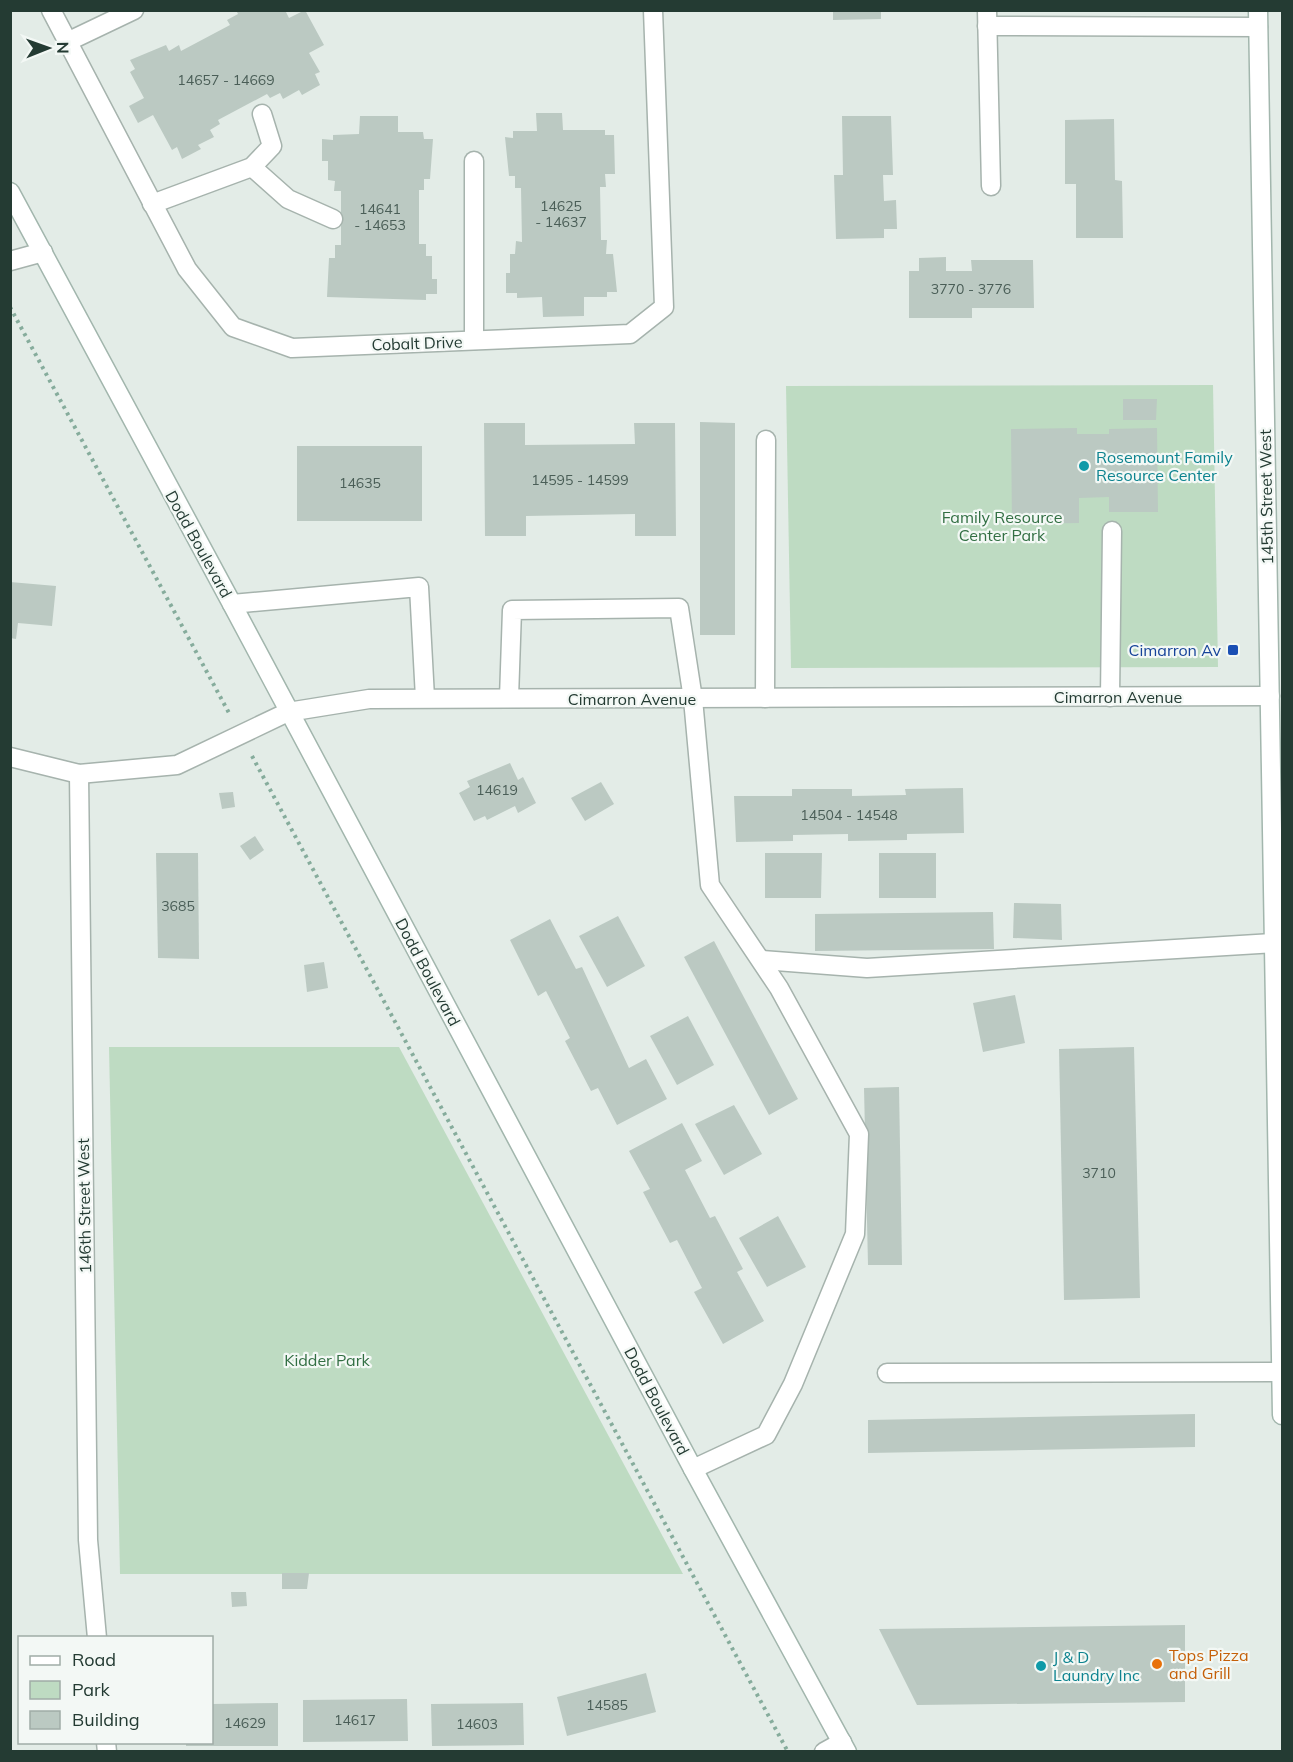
<svg xmlns="http://www.w3.org/2000/svg" width="1293" height="1762" font-family="Mulish,sans-serif">
  <style>
    .green { fill: #bedbc2 }
    .building { fill: #bbc9c2 }
    .lines { fill: none; stroke-linecap: round; stroke-linejoin: round }
    .lane-casing { stroke: #a6b3ad; stroke-width: 21 }
    .street-casing { stroke: #a6b3ad; stroke-width: 21 }
    .secondary-casing { stroke: #a2b6ad; stroke-width: 21 }
    .path { stroke: #86ac9c; stroke-width: 4; stroke-dasharray: 3 4.5; stroke-linecap: butt }
    .lane { stroke: #fff; stroke-width: 18 }
    .street { stroke: #fff; stroke-width: 18 }
    .secondary { stroke: #fff; stroke-width: 18 }
    .culture-dot { fill: #0f9aa8; stroke: #f3f8f5; stroke-width: 2 }
    .transit-dot { fill: #1a4fb4; stroke: #f3f8f5; stroke-width: 2 }
    .food-dot { fill: #e8710a; stroke: #f3f8f5; stroke-width: 2 }
    .labels { text-anchor: middle; stroke-width: 4.5; stroke-linejoin: round; paint-order: stroke }
    .number-label { font-size: 14px; fill: #4a5e57 }
    .street-label { font-size: 16px; fill: #243b33; stroke: #f3f8f5 }
    .culture-label { font-size: 16px; fill: #0d838f; stroke: #f3f8f5; text-anchor: start }
    .park-label { font-size: 16px; fill: #326f43; stroke: #f3f8f5 }
    .transit-label { font-size: 16px; fill: #164399; stroke: #f3f8f5; text-anchor: end }
    .food-label { font-size: 16px; fill: #c56008; stroke: #f3f8f5; text-anchor: start }
  </style>
  <rect width="100%" height="100%" fill="#e3ece7"/>
  <!-- green -->
  <g class="green">
    <polygon points="1213,385 1218,667 791,668 786,386"/>
    <polygon points="109,1047 399,1047 683,1574 120,1574"/>
  </g>
  <!-- building -->
  <g class="building">
    <polygon points="236,10 285,10 289,18 305,10 324,45 309,53 320,72 315,74 320,85 302,95 299,90 283,99 280,93 270,98 267,94 218,120 220,124 210,130 214,137 198,145 201,149 182,159 177,147 172,150 153,115 138,123 129,106 144,98 130,72 135,69 130,60 166,45 169,51 179,45 181,51 230,25 227,20 238,14"/>
    <polygon points="833,10 881,10 881,19 833,20"/>
    <polygon points="536,113 562,113 563,130 605,130 605,135 614,135 615,174 605,174 606,187 600,187 601,240 607,240 606,254 613,254 617,292 607,292 607,297 584,297 584,316 543,317 542,297 517,298 517,293 506,293 506,273 510,273 510,254 515,254 516,241 522,242 521,188 515,188 515,176 509,176 505,137 513,138 513,131 537,131"/>
    <polygon points="360,116 398,116 398,132 423,132 424,139 433,139 430,179 424,179 424,190 419,190 419,244 426,244 426,256 432,256 432,279 437,279 437,294 426,294 426,300 327,297 329,258 335,258 335,245 341,245 341,191 334,191 335,181 328,180 328,161 322,161 322,139 333,140 333,135 359,134"/>
    <polygon points="842,116 891,116 893,175 883,175 884,201 896,200 897,229 884,229 884,238 836,239 834,175 843,175"/>
    <polygon points="1114,119 1115,180 1122,181 1123,238 1076,238 1076,184 1065,184 1065,120"/>
    <polygon points="946,257 946,271 972,271 971,260 1033,260 1034,308 972,308 972,318 909,318 909,271 919,271 919,258"/>
    <polygon points="1123,399 1157,399 1156,420 1123,420"/>
    <polygon points="700,422 735,423 735,635 700,635"/>
    <polygon points="484,423 525,423 525,445 635,444 634,423 675,423 676,536 635,536 635,514 526,516 526,536 485,536"/>
    <polygon points="1077,428 1077,434 1109,434 1109,429 1157,428 1158,512 1109,512 1109,497 1079,498 1079,523 1012,524 1011,429"/>
    <rect x="297" y="446" width="125" height="75"/>
    <polygon points="10,582 56,586 52,626 18,623 16,639 10,638"/>
    <polygon points="510,763 518,780 523,777 536,803 518,813 515,806 487,820 485,816 474,821 459,793 470,787 467,781"/>
    <polygon points="601,782 614,804 585,821 571,798"/>
    <polygon points="963,788 964,833 907,834 907,840 848,841 848,834 793,835 793,841 736,842 734,796 792,796 792,789 852,789 852,796 906,795 905,789"/>
    <polygon points="233,792 235,807 222,809 219,793"/>
    <polygon points="255,836 264,850 250,860 240,846"/>
    <polygon points="156,853 198,853 199,959 158,958"/>
    <polygon points="765,853 822,853 821,898 765,898"/>
    <rect x="879" y="853" width="57" height="45"/>
    <polygon points="1014,903 1061,904 1062,940 1013,938"/>
    <polygon points="993,912 994,949 815,951 815,914"/>
    <polygon points="618,916 645,966 607,987 579,936"/>
    <polygon points="550,919 576,969 582,967 629,1068 646,1059 667,1099 617,1125 598,1088 591,1091 565,1041 570,1038 546,991 538,996 510,940"/>
    <polygon points="714,941 798,1099 769,1115 684,957"/>
    <polygon points="324,962 328,988 307,992 304,965"/>
    <polygon points="1015,995 1025,1043 983,1052 973,1003"/>
    <polygon points="688,1016 714,1065 677,1085 650,1036"/>
    <polygon points="1134,1047 1140,1298 1064,1300 1059,1049"/>
    <polygon points="899,1087 902,1265 868,1265 864,1088"/>
    <polygon points="734,1105 762,1154 724,1175 695,1124"/>
    <polygon points="682,1123 702,1161 685,1170 710,1218 715,1216 743,1269 737,1272 764,1321 723,1344 694,1292 702,1288 677,1240 670,1243 643,1192 650,1189 629,1151"/>
    <polygon points="778,1216 806,1267 767,1287 739,1238"/>
    <polygon points="1195,1414 1195,1447 868,1453 868,1420"/>
    <polygon points="282,1573 309,1573 307,1589 282,1589"/>
    <polygon points="231,1592 246,1592 247,1606 232,1607"/>
    <polygon points="1185,1625 1185,1702 917,1705 879,1629"/>
    <polygon points="646,1673 656,1712 567,1736 557,1697"/>
    <polygon points="407,1699 408,1741 303,1742 303,1700"/>
    <polygon points="278,1703 278,1746 186,1746 186,1742 212,1742 212,1704"/>
    <polygon points="523,1703 524,1745 432,1746 431,1704"/>
  </g>
  <g class="lines">
    <!-- lane casing -->
    <g class="lane-casing">
      <g id="lane">
        <polyline points="51,10 187,269 233,327 292,348 630,334 664,307 653,10"/>
        <polyline points="987,10 991,186"/>
        <polyline points="987,26 1258,27"/>
        <polyline points="67,42 134,10"/>
        <polyline points="474,161 474,340"/>
        <polyline points="252,167 288,199 333,219"/>
        <polyline points="152,204 252,167 272,146 262,114"/>
        <polyline points="10,261 43,252"/>
        <polyline points="232,604 419,587 425,698"/>
        <polyline points="1110,697 1112,531"/>
        <polyline points="509,698 512,610 679,608 693,699 710,885 779,988 859,1134 855,1234 793,1384 766,1435 693,1469"/>
        <polyline points="765,698 766,440"/>
        <polyline points="762,960 867,968 1274,943"/>
        <polyline points="887,1373 1282,1372"/>
      </g>
    </g>
    <!-- street casing -->
    <g class="street-casing">
      <g id="street">
        <polyline points="10,757 79,774 177,765 288,712 369,699 1270,696"/>
        <polyline points="79,774 88,1540 97,1638"/>
        <polyline points="106,1742 107,1752"/>
        <polyline points="824,1752 842,1742"/>
      </g>
    </g>
    <!-- secondary casing -->
    <g class="secondary-casing">
      <g id="secondary">
        <polyline points="1258,10 1282,1415"/>
        <polyline points="10,192 232,604 693,1469 847,1752"/>
      </g>
    </g>
    <!-- path -->
    <g class="path">
      <polyline points="10,307 229,713"/>
      <polyline points="252,756 788,1752"/>
    </g>
    <!-- lane -->
    <use href="#lane" class="lane"/>
    <!-- street -->
    <use href="#street" class="street"/>
    <!-- secondary -->
    <use href="#secondary" class="secondary"/>
  </g>
  <!-- markers -->
  <g class="culture-dot">
    <circle cx="1084" cy="466" r="6"/>
    <circle cx="1041" cy="1666" r="6"/>
  </g>
  <rect class="transit-dot" x="1227" y="644" width="12" height="12" rx="3"/>
  <circle class="food-dot" cx="1157" cy="1664" r="6"/>
  <g class="labels">
    <!-- number labels -->
    <g class="number-label">
      <text x="226" y="85">14657 - 14669</text>
      <text x="561" y="211">14625<tspan x="561" dy="16">- 14637</tspan></text>
      <text x="380" y="214">14641<tspan x="380" dy="16">- 14653</tspan></text>
      <text x="971" y="294">3770 - 3776</text>
      <text x="580" y="485">14595 - 14599</text>
      <text x="360" y="488">14635</text>
      <text x="497" y="795">14619</text>
      <text x="849" y="820">14504 - 14548</text>
      <text x="178" y="911">3685</text>
      <text x="1099" y="1178">3710</text>
      <text x="607" y="1710">14585</text>
      <text x="355" y="1725">14617</text>
      <text x="245" y="1728">14629</text>
      <text x="477" y="1729">14603</text>
    </g>
    <!-- street labels -->
    <g class="street-label">
      <text transform="translate(417 343) rotate(-2)" y="6">Cobalt Drive</text>
      <text transform="translate(1266 497) rotate(-91)" y="6">145th Street West</text>
      <text transform="translate(199 544) rotate(61)" y="6">Dodd Boulevard</text>
      <text x="1118" y="703">Cimarron Avenue</text>
      <text x="632" y="705">Cimarron Avenue</text>
      <text transform="translate(428 972) rotate(62)" y="6">Dodd Boulevard</text>
      <text transform="translate(84 1206) rotate(-91)" y="6">146th Street West</text>
      <text transform="translate(657 1401) rotate(62)" y="6">Dodd Boulevard</text>
    </g>
    <!-- culture labels -->
    <g class="culture-label">
      <text x="1096" y="463">Rosemount Family<tspan x="1096" dy="18">Resource Center</tspan></text>
      <text x="1053" y="1663">J &amp; D<tspan x="1053" dy="18">Laundry Inc</tspan></text>
    </g>
    <!-- park labels -->
    <g class="park-label">
      <text x="1002" y="523">Family Resource<tspan x="1002" dy="18">Center Park</tspan></text>
      <text x="327" y="1366">Kidder Park</text>
    </g>
    <!-- transit labels -->
    <g class="transit-label">
      <text x="1221" y="656">Cimarron Av</text>
    </g>
    <!-- food labels -->
    <g class="food-label">
      <text x="1169" y="1661">Tops Pizza<tspan x="1169" dy="18">and Grill</tspan></text>
    </g>
  </g>
  <!-- border -->
  <rect width="1293" height="1762" fill="none" stroke="#243b33" stroke-width="24"/>
  <!-- legend -->
  <rect x="18" y="1636" width="195" height="108" fill="#f3f8f5" stroke="#a0aca7" stroke-width="1.5"/>
  <rect x="30" y="1656" width="30" height="9" fill="#ffffff" stroke="#a0aca7" stroke-width="1.5"/>
  <text x="72" y="1666" font-size="18" fill="#243b33">Road</text>
  <rect x="30" y="1681" width="30" height="18" fill="#bedbc2" stroke="#a0aca7" stroke-width="1.5"/>
  <text x="72" y="1696" font-size="18" fill="#243b33">Park</text>
  <rect x="30" y="1711" width="30" height="18" fill="#bbc9c2" stroke="#a0aca7" stroke-width="1.5"/>
  <text x="72" y="1726" font-size="18" fill="#243b33">Building</text>
  <!-- north arrow -->
  <g transform="translate(48 48) rotate(89)" stroke="#f3f8f5" stroke-width="4.5" paint-order="stroke">
  <path d="M0-4.5L10 22L0 15L-10 22Z" fill="#243b33"/>
  <text y="-9" font-size="16" font-weight="bold" text-anchor="middle" fill="#243b33">N</text>
  </g>
</svg>
